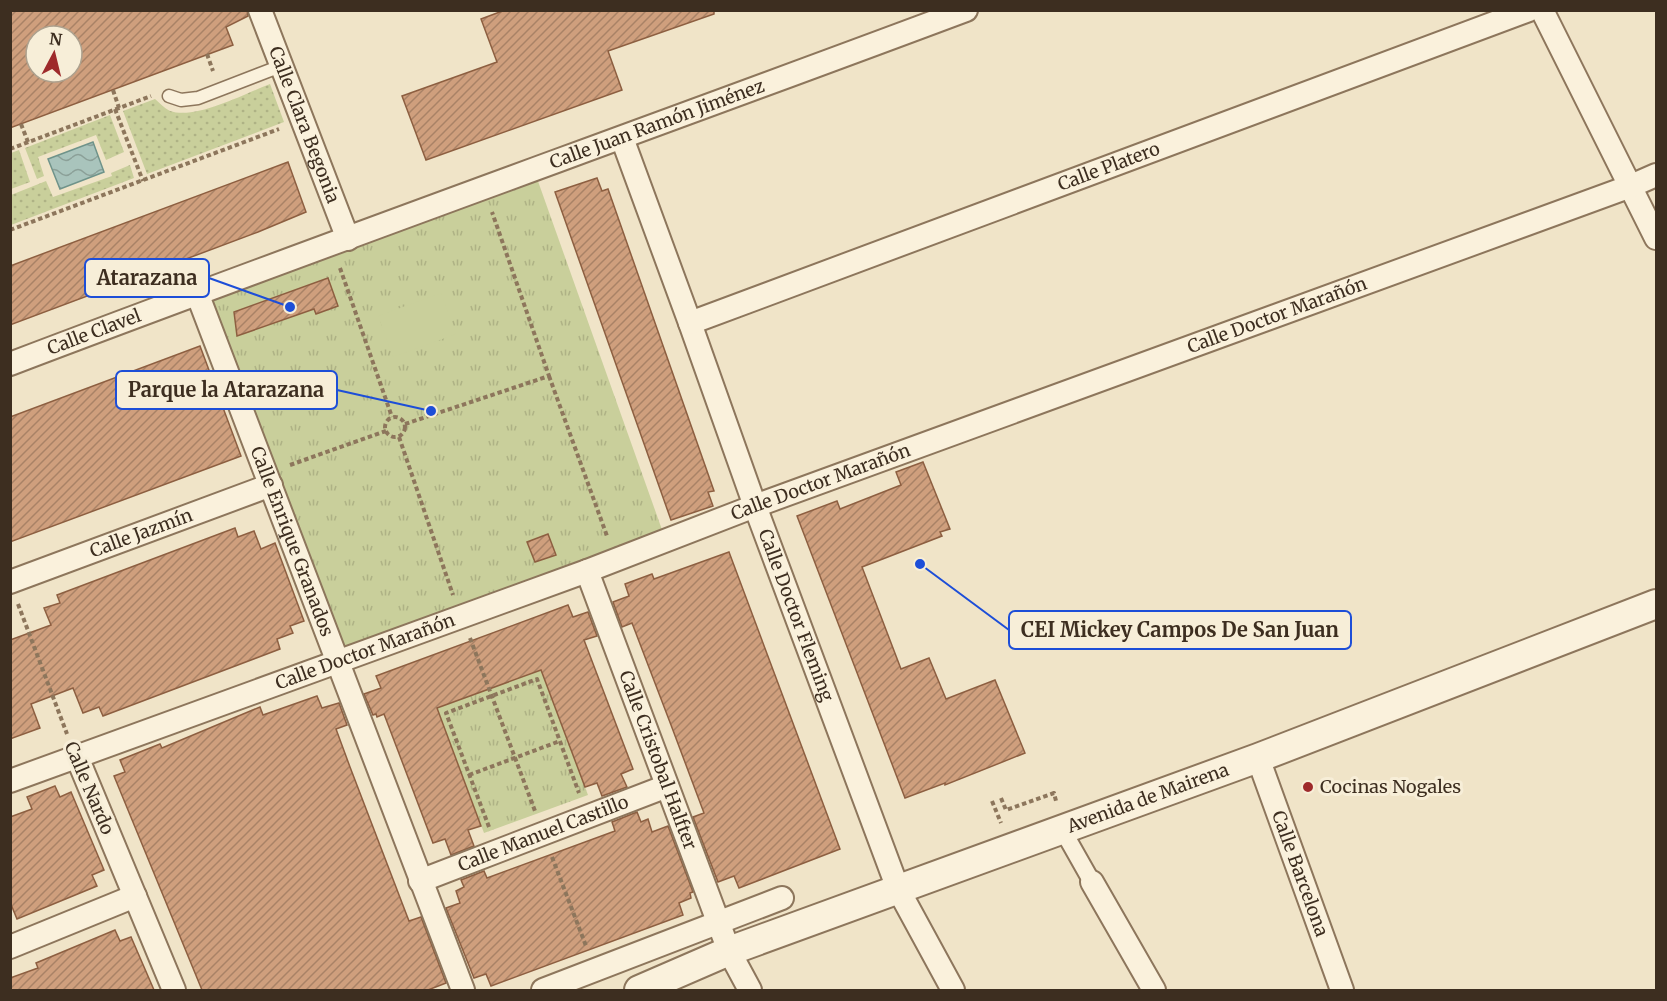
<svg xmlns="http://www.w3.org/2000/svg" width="1667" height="1001" font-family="Merriweather,serif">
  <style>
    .grass { fill: url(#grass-dots) }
    .park { fill: url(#park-tufts) }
    .garden { fill: #c9cf9b }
    .water { fill: url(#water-waves); stroke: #6f938a; stroke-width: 1.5 }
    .building { fill: url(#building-hatch); stroke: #8d5f41; stroke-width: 1.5; fill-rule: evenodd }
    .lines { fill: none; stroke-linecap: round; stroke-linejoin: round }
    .service-casing { stroke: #8d765c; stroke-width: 15 }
    .pedestrian-casing { stroke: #8d765c; stroke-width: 20 }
    .minor-casing { stroke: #8d765c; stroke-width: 26 }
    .tertiary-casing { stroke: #8d765c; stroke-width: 32 }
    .path { stroke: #8d765c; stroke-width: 4; stroke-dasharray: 4.5 3; stroke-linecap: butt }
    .service { stroke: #faf1dc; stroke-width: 12 }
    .pedestrian { stroke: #faf1dc; stroke-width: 16 }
    .minor { stroke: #faf1dc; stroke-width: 22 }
    .tertiary { stroke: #faf1dc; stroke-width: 28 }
    .poi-dot { fill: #9e2a2b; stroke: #f7eed8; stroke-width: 2 }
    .labels { text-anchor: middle; stroke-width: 6; stroke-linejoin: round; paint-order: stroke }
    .street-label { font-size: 18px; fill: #3d2e20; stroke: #f7eed8 }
    .poi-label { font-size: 18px; fill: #3d2e20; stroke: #f7eed8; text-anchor: start }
    .leader { fill: none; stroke: #1d4ed8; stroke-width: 2 }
    .callout-dot { fill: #1d4ed8; stroke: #f7eed8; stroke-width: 2 }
    .callout { fill: #f7eed8; stroke: #1d4ed8; stroke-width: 2 }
    .callout-label { font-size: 20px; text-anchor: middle; font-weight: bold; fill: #3d2e20 }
  </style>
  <defs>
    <pattern id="grass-dots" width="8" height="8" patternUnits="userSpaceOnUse" patternTransform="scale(1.5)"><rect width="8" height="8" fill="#c9cf9b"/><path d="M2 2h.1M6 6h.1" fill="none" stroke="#aeb285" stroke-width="1.8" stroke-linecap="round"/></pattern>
    <pattern id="park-tufts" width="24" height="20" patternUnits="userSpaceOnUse" patternTransform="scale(1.5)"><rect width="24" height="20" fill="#c9cf9b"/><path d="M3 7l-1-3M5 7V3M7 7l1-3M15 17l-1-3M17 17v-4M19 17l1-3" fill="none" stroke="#aeb285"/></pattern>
    <pattern id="water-waves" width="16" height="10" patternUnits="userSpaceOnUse" patternTransform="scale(1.5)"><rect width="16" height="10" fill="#a9c4bc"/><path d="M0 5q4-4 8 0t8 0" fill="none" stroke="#8ba098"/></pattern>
    <pattern id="building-hatch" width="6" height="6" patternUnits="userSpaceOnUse" patternTransform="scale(1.5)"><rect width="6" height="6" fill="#cf9f7d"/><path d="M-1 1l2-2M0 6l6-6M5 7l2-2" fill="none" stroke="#a98266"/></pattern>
  </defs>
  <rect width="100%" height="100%" fill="#f0e4c8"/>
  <!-- grass -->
  <g class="grass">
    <path d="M270,84l14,38 -137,52 -24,-63 32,-12c5,4 9,9 15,12 26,9 74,-17 100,-27z"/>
    <polygon points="110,115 124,152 106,160 96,135 38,157 44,176 37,179 25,148"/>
    <polygon points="19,150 30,182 11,189 11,153"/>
    <polygon points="130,165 134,178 11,225 11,195 46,181 53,197 112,176 111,173"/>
  </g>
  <!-- park -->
  <g class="park">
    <polygon points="534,170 666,541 338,662 197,293"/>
    <polygon points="541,669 588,795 484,833 437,708"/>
  </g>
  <!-- garden -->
  <polygon class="garden" points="441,293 456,334 393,357 378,316"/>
  <!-- water -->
  <polygon class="water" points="93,142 104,172 60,189 48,159"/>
  <!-- building -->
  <g class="building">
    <path d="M10,10h237l1,6 -22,11 7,18 -223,83zM36,36h36v36h-36z"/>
    <polygon points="505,10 714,10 714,14 608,51 622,90 426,160 402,96 497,62 481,19"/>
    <polygon points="288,162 306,212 258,232 10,325 10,266"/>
    <polygon points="597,178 602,191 608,189 714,491 708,492 713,506 671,520 555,192"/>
    <polygon points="328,278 338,306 316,314 314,309 237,336 234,312"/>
    <polygon points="200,346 241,456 10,542 10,417"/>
    <polygon points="923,462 950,529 940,532 942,536 862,567 901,669 929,658 946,699 995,680 1025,753 945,785 945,783 905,798 797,516 837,501 840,509 901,485 896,472"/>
    <polygon points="235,528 238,537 254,531 261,549 275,543 304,621 290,626 293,633 277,639 280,649 103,716 99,707 83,713 73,688 31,704 40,728 10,739 10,640 51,625 44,608 60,603 57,595"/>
    <polygon points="548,534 556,555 535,562 527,542"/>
    <polygon points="729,552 840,849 739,888 734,876 718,882 693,817 704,813 671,725 632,623 622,627 613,602 629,596 625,584 652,574 654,579"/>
    <polygon points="568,605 573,617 588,612 597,636 584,640 633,769 621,774 627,787 602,796 597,783 585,787 541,670 437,708 481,826 468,830 474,846 451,855 445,839 433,843 384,714 377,717 376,714 373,715 364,694 381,688 376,676"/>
    <polygon points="317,696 322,708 339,703 347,725 336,729 350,767 409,921 421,917 446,983 428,990 202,990 114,776 125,772 120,760 160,744 162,748 260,707 263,715"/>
    <polygon points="55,786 60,797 71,792 104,870 92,875 97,886 17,919 10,902 10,817 32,809 27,797"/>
    <polygon points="637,812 641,822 648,819 652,832 668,826 693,892 690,893 691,898 679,903 683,915 491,986 486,974 474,978 446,908 460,903 456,891 464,887 461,880 484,871 487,878 615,831 612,822"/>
    <polygon points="115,930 120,941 131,937 154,990 10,990 10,978 38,968 36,963"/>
  </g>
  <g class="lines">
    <!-- service casing -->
    <g class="service-casing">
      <polyline id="service" points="169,96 181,100 198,98 281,66"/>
    </g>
    <!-- pedestrian casing -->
    <g class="pedestrian-casing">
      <polyline id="pedestrian" points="1062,829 1092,882"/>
    </g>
    <!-- minor casing -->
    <g class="minor-casing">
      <g id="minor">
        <path id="s1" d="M260,10l88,229"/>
        <polyline points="1542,10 1656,238"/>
        <path id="s2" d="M622,138l68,185 65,183 143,383 55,101"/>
        <path id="s3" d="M197,293l266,697"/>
        <path id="s4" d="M690,323l839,-313"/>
        <path id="s5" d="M10,364c318,-121 638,-235 956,-354"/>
        <path id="s6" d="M587,571l142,380 21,39"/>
        <path id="s7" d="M10,582l261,-97"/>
        <polyline points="77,757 174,990"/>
        <path id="s8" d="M1258,758l84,232"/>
        <path id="s9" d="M10,781l577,-210 168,-65 876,-320 25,-11"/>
        <path id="s10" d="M420,881l247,-95"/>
        <polyline points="1092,882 1154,990"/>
        <polyline points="10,947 135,896"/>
        <polyline points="543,990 782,898"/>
      </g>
    </g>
    <!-- tertiary casing -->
    <g class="tertiary-casing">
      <g id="tertiary">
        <path id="s11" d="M639,990l90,-39 529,-193 398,-154"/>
      </g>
    </g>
    <!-- path -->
    <g class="path">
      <polyline points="207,54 213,71"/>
      <polyline points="113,90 119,108"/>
      <polyline points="115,109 143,181"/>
      <polyline points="21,124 28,142"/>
      <polyline points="10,149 151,96"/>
      <polyline points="10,230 279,129"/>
      <polyline points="340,268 392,417"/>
      <polyline points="549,376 607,536"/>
      <circle cx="395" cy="427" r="10"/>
      <polyline points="405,424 549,376 492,212"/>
      <polyline points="399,437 453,595"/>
      <polyline points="290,465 386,431"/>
      <polyline points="18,604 67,734"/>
      <polyline points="470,638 535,811"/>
      <polyline points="469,775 560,741"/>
      <polyline points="1001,798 1006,810 1054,793 1056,801 1054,801"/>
      <polyline points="992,801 1001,823"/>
      <polyline points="489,827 446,713 537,679 579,793"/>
      <polyline points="552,857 586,946"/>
    </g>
    <!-- service -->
    <use href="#service" class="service"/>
    <!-- pedestrian -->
    <use href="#pedestrian" class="pedestrian"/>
    <!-- minor -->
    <use href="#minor" class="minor"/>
    <!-- tertiary -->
    <use href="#tertiary" class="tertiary"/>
  </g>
  <!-- markers -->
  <circle class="poi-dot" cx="1308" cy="787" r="6"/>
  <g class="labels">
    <!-- street labels -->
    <g class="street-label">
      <text dy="6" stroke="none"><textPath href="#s1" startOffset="123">Calle Clara Begonia</textPath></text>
      <text dy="6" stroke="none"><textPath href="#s5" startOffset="690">Calle Juan Ramón Jiménez</textPath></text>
      <text dy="6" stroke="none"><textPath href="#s4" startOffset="447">Calle Platero</textPath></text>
      <text dy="6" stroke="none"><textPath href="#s9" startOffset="1350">Calle Doctor Marañón</textPath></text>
      <text dy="6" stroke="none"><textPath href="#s5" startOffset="90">Calle Clavel</textPath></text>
      <text dy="6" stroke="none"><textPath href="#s9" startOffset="864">Calle Doctor Marañón</textPath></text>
      <text dy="6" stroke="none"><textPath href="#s7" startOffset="140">Calle Jazmín</textPath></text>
      <text dy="6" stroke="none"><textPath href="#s3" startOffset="266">Calle Enrique Granados</textPath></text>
      <text dy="6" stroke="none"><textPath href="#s2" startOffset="508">Calle Doctor Fleming</textPath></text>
      <text dy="6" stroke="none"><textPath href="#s9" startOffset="378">Calle Doctor Marañón</textPath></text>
      <text dy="6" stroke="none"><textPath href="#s6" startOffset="202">Calle Cristobal Halfter</textPath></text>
      <text transform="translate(89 788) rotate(67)" y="6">Calle Nardo</text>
      <text dy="6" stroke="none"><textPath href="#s11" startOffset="544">Avenida de Mairena</textPath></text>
      <text dy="6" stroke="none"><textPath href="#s10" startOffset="132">Calle Manuel Castillo</textPath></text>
      <text dy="6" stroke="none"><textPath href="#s8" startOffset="123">Calle Barcelona</textPath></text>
    </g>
    <!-- poi labels -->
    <g class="poi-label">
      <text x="1320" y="793">Cocinas Nogales</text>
    </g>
  </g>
  <!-- callouts -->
  <path class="leader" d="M290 307L209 278M431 411L337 390M920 564L1009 630"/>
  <g class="callout-dot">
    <circle cx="290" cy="307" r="6"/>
    <circle cx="431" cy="411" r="6"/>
    <circle cx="920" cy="564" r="6"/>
  </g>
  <g class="callout">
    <rect x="85" y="259" width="124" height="38" rx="6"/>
    <rect x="116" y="371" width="221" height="38" rx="6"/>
    <rect x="1009" y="611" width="342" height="38" rx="6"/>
  </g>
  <g class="callout-label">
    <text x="147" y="285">Atarazana</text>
    <text x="226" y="397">Parque la Atarazana</text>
    <text x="1180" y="637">CEI Mickey Campos De San Juan</text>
  </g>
  <!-- border -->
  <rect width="1667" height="1001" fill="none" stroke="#3d2e20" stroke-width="24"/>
  <!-- north arrow -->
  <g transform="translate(54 54) rotate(7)"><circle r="28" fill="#f7eed8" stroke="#ada18e" stroke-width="1.5"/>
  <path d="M0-4.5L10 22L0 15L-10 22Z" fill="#9e2a2b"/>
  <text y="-9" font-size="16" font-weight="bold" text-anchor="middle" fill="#3d2e20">N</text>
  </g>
</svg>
